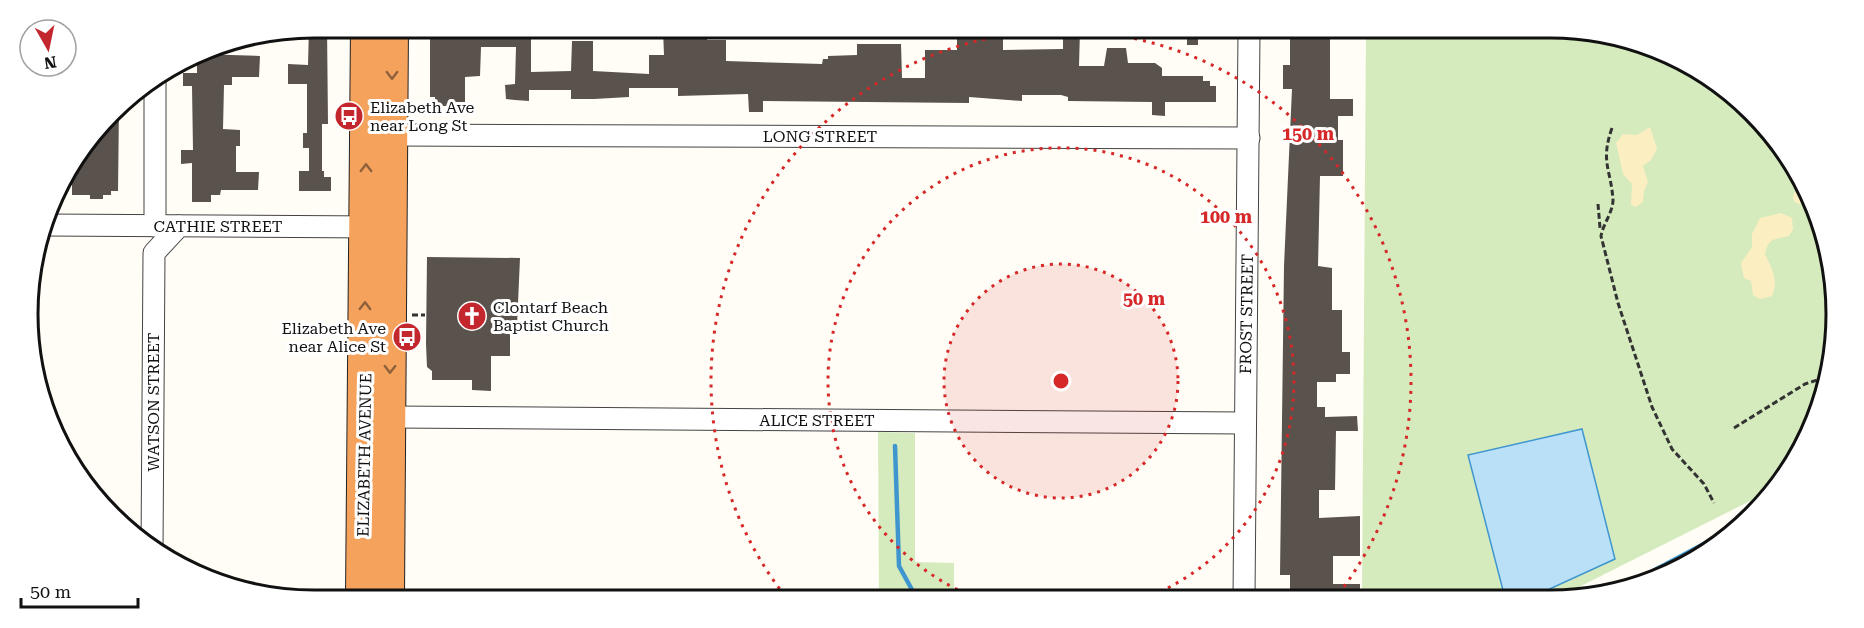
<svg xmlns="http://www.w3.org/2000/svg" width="1864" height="628" font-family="'Roboto Serif',serif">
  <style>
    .green { fill: #d5ebbd }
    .sand { fill: #fbeec1 }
    .water { fill: #b9e0f7; stroke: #3f96cf; stroke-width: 1.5 }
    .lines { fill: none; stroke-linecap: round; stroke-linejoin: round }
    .stream { stroke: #3f96cf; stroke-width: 4.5 }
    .building { fill: #5a524d }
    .minor-casing { stroke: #444; stroke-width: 23 }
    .highway-casing { stroke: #222; stroke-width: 34 }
    .path { stroke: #333; stroke-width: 3; stroke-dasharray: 6 3; stroke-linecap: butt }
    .minor { stroke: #fff; stroke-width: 21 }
    .highway { stroke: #f5a25d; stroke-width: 32 }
    .oneway { stroke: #8e613b }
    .ring { fill: none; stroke: #d62828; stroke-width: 3; stroke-dasharray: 3 6 }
    .labels { text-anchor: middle; stroke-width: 6; stroke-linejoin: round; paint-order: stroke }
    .poi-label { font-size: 16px; fill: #111; stroke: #fff; text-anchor: start }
    .street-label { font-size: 16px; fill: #111; stroke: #fff }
    .rim { fill: none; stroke: #111; stroke-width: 3 }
    .centre { fill: #d62828; stroke: #fff; stroke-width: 3 }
    .ring-label { font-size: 18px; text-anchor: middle; font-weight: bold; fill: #d62828; stroke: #fff; stroke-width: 6; stroke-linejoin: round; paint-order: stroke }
  </style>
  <rect width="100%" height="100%" fill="#fffdf5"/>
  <!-- green -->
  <g class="green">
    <polygon points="1366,32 1606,33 1710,76 1789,155 1832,258 1831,370 1799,457 1774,489 1557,598 1362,598"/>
    <polygon points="878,432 915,433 915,562 954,563 954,597 879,597"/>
  </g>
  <!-- sand -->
  <g class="sand">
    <polygon points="1650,127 1657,149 1651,160 1643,166 1648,182 1644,191 1643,202 1636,207 1631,205 1632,184 1623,174 1616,143 1623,134 1637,135"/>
    <circle cx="1800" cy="197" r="7"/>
    <path d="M1781,213l11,5 1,11 -4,7c-15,4 -20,1 -24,18 7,15 14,26 7,42l-12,3 -7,-4 -2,-14 -7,-3 -3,-15 11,-16v-13l8,-16z"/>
  </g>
  <!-- water -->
  <polygon class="water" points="1582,429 1615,559 1530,598 1505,598 1468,455"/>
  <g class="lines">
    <!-- stream -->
    <g class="stream">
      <polyline points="895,446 899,566 916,597"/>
      <polyline points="1619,589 1751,519"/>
    </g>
  </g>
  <!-- building -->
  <g class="building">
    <polygon points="314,27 327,27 328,124 322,124 322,171 324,171 324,177 331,177 331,191 299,191 299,171 309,171 309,148 303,148 303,133 307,133 307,84 288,84 288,64 308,65 309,28"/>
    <polygon points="430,27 531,28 531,72 571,71 572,41 593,41 593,71 649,74 649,55 664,55 663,29 707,29 707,40 726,40 726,61 822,64 823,59 828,59 828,56 857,55 857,44 901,44 902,78 925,78 925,50 957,50 957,38 990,38 990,30 1003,30 1003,50 1063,49 1063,30 1080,30 1079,66 1104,66 1107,48 1126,48 1128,63 1155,63 1162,68 1162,76 1203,76 1203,81 1210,81 1210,86 1216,86 1216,102 1165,102 1165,116 1152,115 1152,102 1068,101 1068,97 1061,95 1022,95 1022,101 969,97 969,103 763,101 763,112 749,112 748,94 678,96 678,88 629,88 629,97 594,99 571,99 571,90 529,90 529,101 515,100 506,99 505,85 515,84 516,47 481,47 480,76 465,77 465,106 435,106 435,97 430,97"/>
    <rect x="1187" y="31" width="11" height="14"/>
    <polygon points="1330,37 1330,99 1353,99 1353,116 1338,116 1338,140 1343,140 1343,176 1320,176 1318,266 1332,268 1332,310 1342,310 1342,352 1350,352 1350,374 1336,374 1336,382 1317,382 1317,407 1325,407 1325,417 1357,416 1358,431 1336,431 1335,490 1319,490 1319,518 1360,516 1360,556 1333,556 1333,584 1360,584 1360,598 1290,596 1290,575 1280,575 1284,266 1292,89 1283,89 1283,65 1290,65 1290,38"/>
    <polygon points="197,54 260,56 259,77 232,77 232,85 224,85 223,129 240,130 240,146 236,146 236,172 259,172 258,190 221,190 220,195 211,195 211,202 192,202 192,163 181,164 181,150 193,150 192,86 183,86 183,73 197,73"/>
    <polygon points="119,106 118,191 111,191 111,195 103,195 103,199 90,199 90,195 72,195 72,178 64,178"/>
    <polygon points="427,257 520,258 517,326 510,326 510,356 491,356 491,391 472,390 472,380 432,380 432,371 427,367 426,344"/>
  </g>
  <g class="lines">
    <!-- minor casing -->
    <g class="minor-casing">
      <g id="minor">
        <polyline points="392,135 1249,138"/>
        <polyline points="45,225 378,227"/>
        <polyline points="155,226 155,79"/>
        <polyline points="389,417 1245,423"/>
        <polyline points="152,550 154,253 179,226"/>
        <polyline points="1244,598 1249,31"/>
      </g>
    </g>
    <!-- highway casing -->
    <g class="highway-casing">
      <g id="highway">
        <polyline points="362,596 367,27"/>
        <polyline points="388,596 392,27"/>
      </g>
    </g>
    <!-- path -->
    <g class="path">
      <path d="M1612,128c-12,34 -1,41 1,72 0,12 -10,24 -12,36l17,67 34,104 20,42 32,35 10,19"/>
      <polyline points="1598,204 1600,228"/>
      <polyline points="412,315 425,315"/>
      <polyline points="1734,428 1805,384 1829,376"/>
    </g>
    <!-- minor -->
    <use href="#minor" class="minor"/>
    <!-- highway -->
    <use href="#highway" class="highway"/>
  </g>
  <!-- one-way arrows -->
  <defs><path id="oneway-chevron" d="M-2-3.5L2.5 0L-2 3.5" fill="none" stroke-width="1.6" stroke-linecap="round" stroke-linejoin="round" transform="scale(1.5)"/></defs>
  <g class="oneway">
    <use href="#oneway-chevron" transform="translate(392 75) rotate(90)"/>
    <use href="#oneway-chevron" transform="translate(366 168) rotate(-90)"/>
    <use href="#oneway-chevron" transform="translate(365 306) rotate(-89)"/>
    <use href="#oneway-chevron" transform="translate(390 369) rotate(91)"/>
  </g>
  <!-- distance rings -->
  <circle cx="1061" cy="381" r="117" fill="#d62828" fill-opacity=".12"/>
  <g class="ring">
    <circle cx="1061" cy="381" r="117"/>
    <path d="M974 597A233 233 0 1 1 1148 597"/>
    <path d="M785 596A350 350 0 1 1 1337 596"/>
  </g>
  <!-- icons -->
  <defs>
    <g id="bus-disc" transform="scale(1.5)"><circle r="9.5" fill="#c4262e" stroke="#fff"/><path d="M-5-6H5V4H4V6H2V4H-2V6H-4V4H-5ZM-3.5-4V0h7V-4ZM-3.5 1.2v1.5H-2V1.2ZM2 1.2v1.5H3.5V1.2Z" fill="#fff"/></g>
    <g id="church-disc" transform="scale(1.5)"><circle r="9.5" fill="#c4262e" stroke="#fff"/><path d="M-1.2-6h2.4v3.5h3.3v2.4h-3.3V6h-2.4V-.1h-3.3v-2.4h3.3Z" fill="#fff"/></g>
  </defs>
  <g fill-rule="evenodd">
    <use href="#bus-disc" x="349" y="116"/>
    <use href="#church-disc" x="472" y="316"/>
    <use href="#bus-disc" x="407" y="337"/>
  </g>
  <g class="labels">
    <!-- poi labels -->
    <g class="poi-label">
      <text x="370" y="113">Elizabeth Ave<tspan x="370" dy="18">near Long St</tspan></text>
      <text x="493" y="313">Clontarf Beach<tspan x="493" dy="18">Baptist Church</tspan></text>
      <text x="386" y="334" text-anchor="end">Elizabeth Ave<tspan x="386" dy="18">near Alice St</tspan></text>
    </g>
    <!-- street labels -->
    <g class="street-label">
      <text x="820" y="142">LONG STREET</text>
      <text x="218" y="232">CATHIE STREET</text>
      <text transform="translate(1246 314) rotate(-89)" y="6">FROST STREET</text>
      <text transform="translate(153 402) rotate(-90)" y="6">WATSON STREET</text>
      <text x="817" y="426">ALICE STREET</text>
      <text transform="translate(364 455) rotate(-89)" y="6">ELIZABETH AVENUE</text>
    </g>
  </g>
  <!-- crop -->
  <path d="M0 0H1864V628H0ZM314 38H1550A276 276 0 0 1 1826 314V314A276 276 0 0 1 1550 590H314A276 276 0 0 1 38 314V314A276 276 0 0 1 314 38Z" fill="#fff" fill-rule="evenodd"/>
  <path class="rim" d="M314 38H1550A276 276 0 0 1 1826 314V314A276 276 0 0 1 1550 590H314A276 276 0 0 1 38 314V314A276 276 0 0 1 314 38Z"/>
  <circle cx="1061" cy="381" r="9" class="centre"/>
  <g class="ring-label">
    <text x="1308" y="140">150 m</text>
    <text x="1226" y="223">100 m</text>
    <text x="1144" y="305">50 m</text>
  </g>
  <!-- north arrow -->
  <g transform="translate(48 48) rotate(171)"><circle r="28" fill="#ffffff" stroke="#a0a0a0" stroke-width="1.5"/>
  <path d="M0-4.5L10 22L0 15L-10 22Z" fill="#c4262e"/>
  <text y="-9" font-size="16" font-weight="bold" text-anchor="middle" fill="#111111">N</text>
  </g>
  <!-- scale -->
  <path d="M21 598v9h117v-9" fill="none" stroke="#111111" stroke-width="3"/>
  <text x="30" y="598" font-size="18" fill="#111111" stroke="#ffffff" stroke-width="4.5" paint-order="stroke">50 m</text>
</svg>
